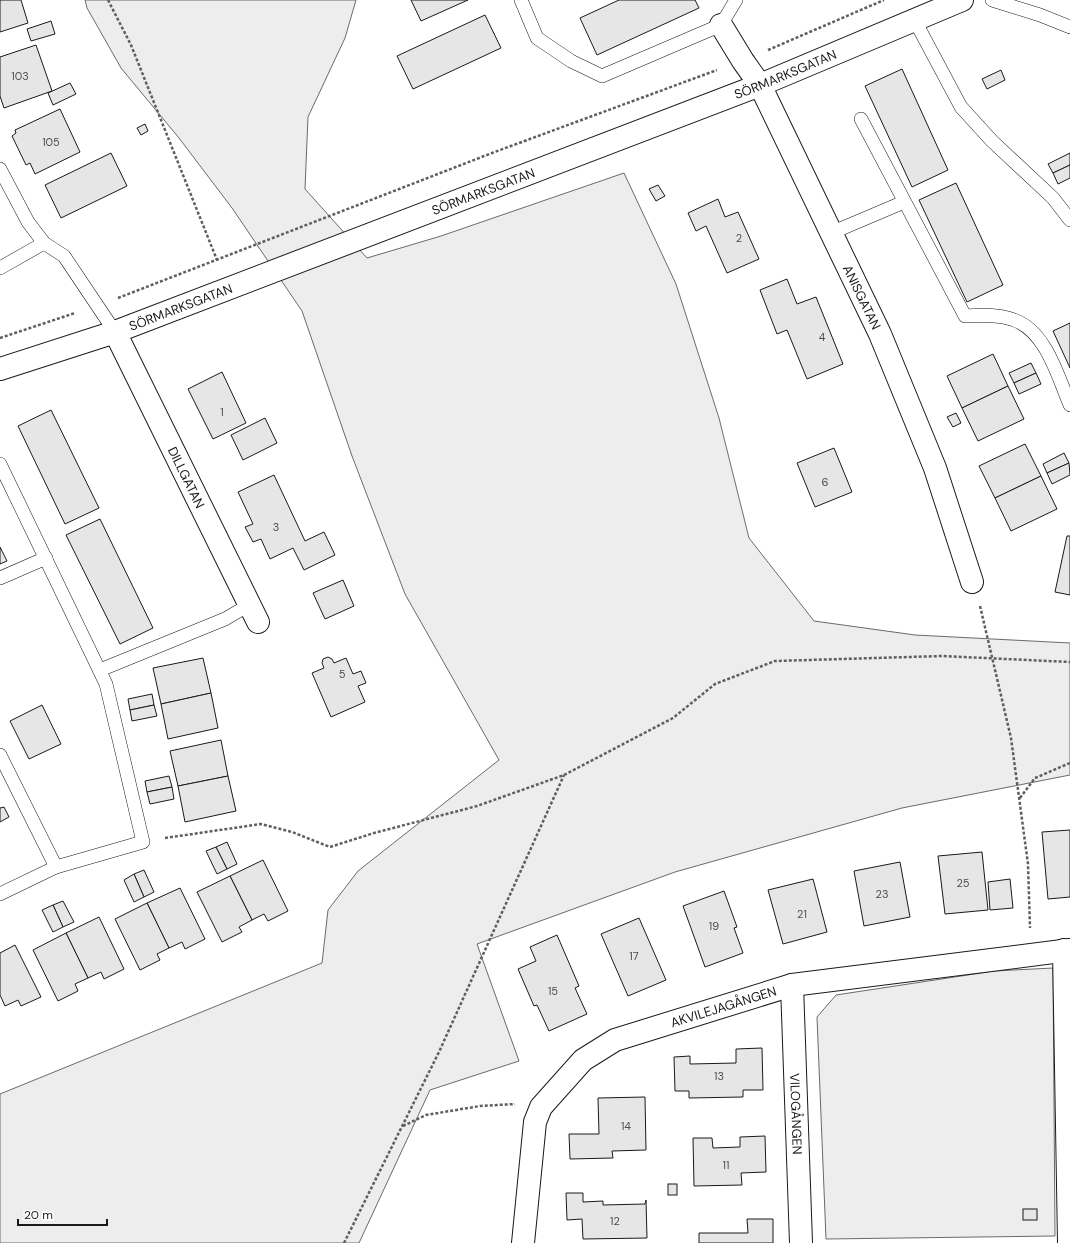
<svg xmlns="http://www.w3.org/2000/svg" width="1070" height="1243" font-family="'DM Sans',sans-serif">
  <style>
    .built { fill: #ededed; stroke: #6a6a6a }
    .building { fill: #e6e6e6; stroke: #1a1a1a }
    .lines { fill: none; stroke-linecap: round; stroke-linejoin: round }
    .lane-casing { stroke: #1a1a1a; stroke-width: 14 }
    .street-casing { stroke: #1a1a1a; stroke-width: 24 }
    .path { stroke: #5f5f5f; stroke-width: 2.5; stroke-dasharray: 3 2; stroke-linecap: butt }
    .lane { stroke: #fff; stroke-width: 13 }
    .street { stroke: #fff; stroke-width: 22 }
    .labels { text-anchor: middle; stroke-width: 3; stroke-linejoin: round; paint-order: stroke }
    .number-label { font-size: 11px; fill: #4d4d4d }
    .street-label { font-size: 13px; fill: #1a1a1a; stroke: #fff }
  </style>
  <rect width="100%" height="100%" fill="#fff"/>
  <!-- built -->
  <g class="built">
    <polygon points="85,0 356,0 345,38 308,117 305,189 367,258 441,236 624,173 676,284 719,418 749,538 814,621 915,635 1070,643 1070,775 902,808 675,872 477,944 519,1061 430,1090 359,1243 0,1243 0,1094 322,963 328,910 358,871 499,760 405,594 352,456 302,311 232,208 179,138 121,68 87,8"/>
    <polygon points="1053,968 1055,1236 826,1239 817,1017 836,995 994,971"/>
  </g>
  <!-- building -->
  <g class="building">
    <polygon points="0,0 21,0 28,23 0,32"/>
    <polygon points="411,0 468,0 421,21"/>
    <polygon points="619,0 695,0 699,8 597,55 580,18"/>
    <polygon points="485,15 501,48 413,89 397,56"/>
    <polygon points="51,21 55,34 31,41 27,29"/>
    <polygon points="36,45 52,91 4,108 0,96 0,57"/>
    <polygon points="902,69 948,170 912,187 865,86"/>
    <polygon points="1001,70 1005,80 987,89 982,79"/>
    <polygon points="70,83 76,94 53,105 48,93"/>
    <polygon points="60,109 80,152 35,174 30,163 26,165 12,136 16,133 15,130"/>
    <polygon points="145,124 148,131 141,135 137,128"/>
    <polygon points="111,153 127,186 61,218 45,185"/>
    <polygon points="1070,153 1070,165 1053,173 1048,164"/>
    <polygon points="1070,165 1070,178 1058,184 1053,173"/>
    <polygon points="956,183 1003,285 967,302 919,200"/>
    <polygon points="658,185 665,196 656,201 649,189"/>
    <polygon points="718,199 725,217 738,212 759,259 727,273 706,226 696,231 688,213"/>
    <polygon points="787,279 797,304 816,297 843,364 807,379 787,330 777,334 760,290"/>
    <polygon points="1070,323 1070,368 1053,331"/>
    <polygon points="993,354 1008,386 962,408 947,376"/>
    <polygon points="1031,363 1036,373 1014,383 1009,373"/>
    <polygon points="222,372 246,423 213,439 188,389"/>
    <polygon points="1036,373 1041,384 1019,394 1014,383"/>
    <polygon points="1008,386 1024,419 978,441 962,408"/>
    <polygon points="51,410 99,508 65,524 18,426"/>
    <polygon points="956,413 961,423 953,427 947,417"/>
    <polygon points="265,418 277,443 243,460 231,435"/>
    <polygon points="1025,444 1041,476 995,498 979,466"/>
    <polygon points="834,448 852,492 815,507 797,463"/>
    <polygon points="1064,453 1069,463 1047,473 1043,464"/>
    <polygon points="1069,463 1070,475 1052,484 1047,473"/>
    <polygon points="274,475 305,541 324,532 335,555 304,570 293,548 270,559 261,539 253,542 245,527 253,524 238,492"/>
    <polygon points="1041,476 1057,509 1011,531 995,498"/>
    <polygon points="100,519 153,628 120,644 66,535"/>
    <polygon points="1067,536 1070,536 1070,595 1055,592"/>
    <polygon points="0,547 7,561 0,564"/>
    <polygon points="343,580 354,606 325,619 313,593"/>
    <polygon points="328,657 332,659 334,663 346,658 353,674 361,671 366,683 358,686 365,702 331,717 312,673 324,668 322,663 323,659"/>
    <polygon points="203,658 211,693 161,704 153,668"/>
    <polygon points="211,693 218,728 168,739 161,704"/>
    <polygon points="152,694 154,705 130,710 128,699"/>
    <polygon points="42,705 61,744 29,759 10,721"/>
    <polygon points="154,705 157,716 132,721 130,710"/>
    <polygon points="221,740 228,776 178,786 170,751"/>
    <polygon points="169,776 172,787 147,792 145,781"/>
    <polygon points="228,776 236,811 185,822 178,786"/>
    <polygon points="172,787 174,799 150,804 147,792"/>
    <polygon points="4,807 9,817 0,822 0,808"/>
    <polygon points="1070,830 1070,897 1048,899 1042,832"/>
    <polygon points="227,842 237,864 227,869 216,847"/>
    <polygon points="216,847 227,869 217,874 206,851"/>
    <polygon points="982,852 988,910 945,914 938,856"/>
    <polygon points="263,860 288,911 268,921 264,914 252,920 230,876"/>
    <polygon points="900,862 910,917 864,926 854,871"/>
    <polygon points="144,870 154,892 144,897 134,874"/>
    <polygon points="134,874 144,897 134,902 124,880"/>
    <polygon points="230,876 252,920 239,927 242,932 222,942 197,892"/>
    <polygon points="813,879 827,932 783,944 768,890"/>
    <polygon points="1010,879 1013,908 990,910 988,882"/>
    <polygon points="180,888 205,939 185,949 182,942 169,948 147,903"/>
    <polygon points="724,891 737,927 734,928 743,953 705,967 683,906"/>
    <polygon points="63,901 74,922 63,927 53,905"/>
    <polygon points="147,903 169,948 157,954 160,960 140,970 115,919"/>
    <polygon points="53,905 63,927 53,932 42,910"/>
    <polygon points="99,917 124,969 104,979 101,972 88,978 66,933"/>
    <polygon points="639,918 666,980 628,996 601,934"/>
    <polygon points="66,933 88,978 75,984 78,991 58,1001 33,950"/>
    <polygon points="557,935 579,986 575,988 587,1014 549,1031 537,1005 534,1006 518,969 536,961 530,947"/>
    <polygon points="15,945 41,997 21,1006 18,1000 5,1006 0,995 0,953"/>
    <polygon points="762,1048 763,1090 743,1090 743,1097 689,1098 689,1091 675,1091 674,1057 690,1056 690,1064 736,1063 736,1049"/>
    <polygon points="645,1097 646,1150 612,1151 613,1158 570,1159 569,1134 599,1134 598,1098"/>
    <polygon points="765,1136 766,1172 741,1173 742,1185 694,1186 693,1138 712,1138 713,1148 740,1147 740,1137"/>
    <rect x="668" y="1184" width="9" height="11"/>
    <polygon points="566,1193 583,1193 583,1202 603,1201 603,1205 645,1204 646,1200 647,1238 583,1239 582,1219 567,1220"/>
    <rect x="1023" y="1209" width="14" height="11"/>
    <polygon points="747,1219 773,1219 773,1243 699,1243 699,1233 748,1233"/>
  </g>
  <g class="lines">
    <!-- lane casing -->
    <g class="lane-casing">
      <g id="lane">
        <polyline points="521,0 537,38 571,61 602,76 721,25 736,0"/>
        <polyline points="992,0 1040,15 1070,27"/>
        <polyline points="914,19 961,107 992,141 1053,198 1070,220"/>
        <path d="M861,119l104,197c14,-1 37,-1 49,4 32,11 44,57 56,85"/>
        <polyline points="0,169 28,222 44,243 64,256 115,332"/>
        <polyline points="831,233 904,202"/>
        <polyline points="0,268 44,243"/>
        <polyline points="0,464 106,684 143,842 56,867 0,894"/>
        <polyline points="0,578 46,558"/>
        <polyline points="100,670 225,619 249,605"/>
        <polyline points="0,755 56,867"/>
      </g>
    </g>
    <!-- street casing -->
    <g class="street-casing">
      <g id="street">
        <path id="s1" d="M721,25l22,36 17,24 120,249 55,134 37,114"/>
        <path id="s2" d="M115,332l143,290"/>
        <path id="s3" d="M0,369l115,-37 645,-247 202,-85"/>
        <polyline points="1064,950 1069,1243"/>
        <path id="s4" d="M792,985l9,258"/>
        <path id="s5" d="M523,1243l12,-121 6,-15 42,-47 32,-20 177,-55 278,-35"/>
      </g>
    </g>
    <!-- path -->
    <g class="path">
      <polyline points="108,0 131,45 217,260"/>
      <polyline points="768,50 884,0"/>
      <polyline points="118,298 492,153 717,70"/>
      <polyline points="0,338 75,313"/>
      <polyline points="980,606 1011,738 1028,864 1030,928"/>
      <polyline points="1020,798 1035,778 1070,763"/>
      <polyline points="165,838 261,824 292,832 330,847 374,833 477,806 564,775 673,718 715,684 775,661 942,656 1070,662"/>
      <polyline points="403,1126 426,1115 480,1106 515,1104"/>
      <polyline points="344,1243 439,1052 564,775"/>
    </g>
    <!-- lane -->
    <use href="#lane" class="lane"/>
    <!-- street -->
    <use href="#street" class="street"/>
  </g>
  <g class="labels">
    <!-- number labels -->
    <g class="number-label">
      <text x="20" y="80">103</text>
      <text x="51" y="146">105</text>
      <text x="739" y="242">2</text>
      <text x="822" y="341">4</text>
      <text x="222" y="416">1</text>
      <text x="825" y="486">6</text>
      <text x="276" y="531">3</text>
      <text x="342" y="678">5</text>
      <text x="963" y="887">25</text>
      <text x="882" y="898">23</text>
      <text x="802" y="918">21</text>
      <text x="714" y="930">19</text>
      <text x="634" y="960">17</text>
      <text x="553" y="995">15</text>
      <text x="719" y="1080">13</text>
      <text x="626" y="1130">14</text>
      <text x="726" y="1169">11</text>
      <text x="615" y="1225">12</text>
    </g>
    <!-- street labels -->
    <g class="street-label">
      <text dy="5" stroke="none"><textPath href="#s3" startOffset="839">SÖRMARKSGATAN</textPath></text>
      <text dy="5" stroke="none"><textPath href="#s3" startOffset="515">SÖRMARKSGATAN</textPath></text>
      <text dy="5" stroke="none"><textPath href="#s1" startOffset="307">ANISGATAN</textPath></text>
      <text dy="5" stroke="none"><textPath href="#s3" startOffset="191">SÖRMARKSGATAN</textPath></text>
      <text dy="5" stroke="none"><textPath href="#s2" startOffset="162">DILLGATAN</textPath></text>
      <text dy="5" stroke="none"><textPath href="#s5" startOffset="352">AKVILEJAGÅNGEN</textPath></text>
      <text dy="5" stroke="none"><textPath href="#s4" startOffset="129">VILOGÅNGEN</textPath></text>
    </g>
  </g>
  <!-- scale -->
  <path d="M18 1219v6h89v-6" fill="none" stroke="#1a1a1a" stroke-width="2"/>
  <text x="24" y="1219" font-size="12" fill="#1a1a1a" stroke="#ffffff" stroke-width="3" paint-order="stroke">20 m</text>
</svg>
